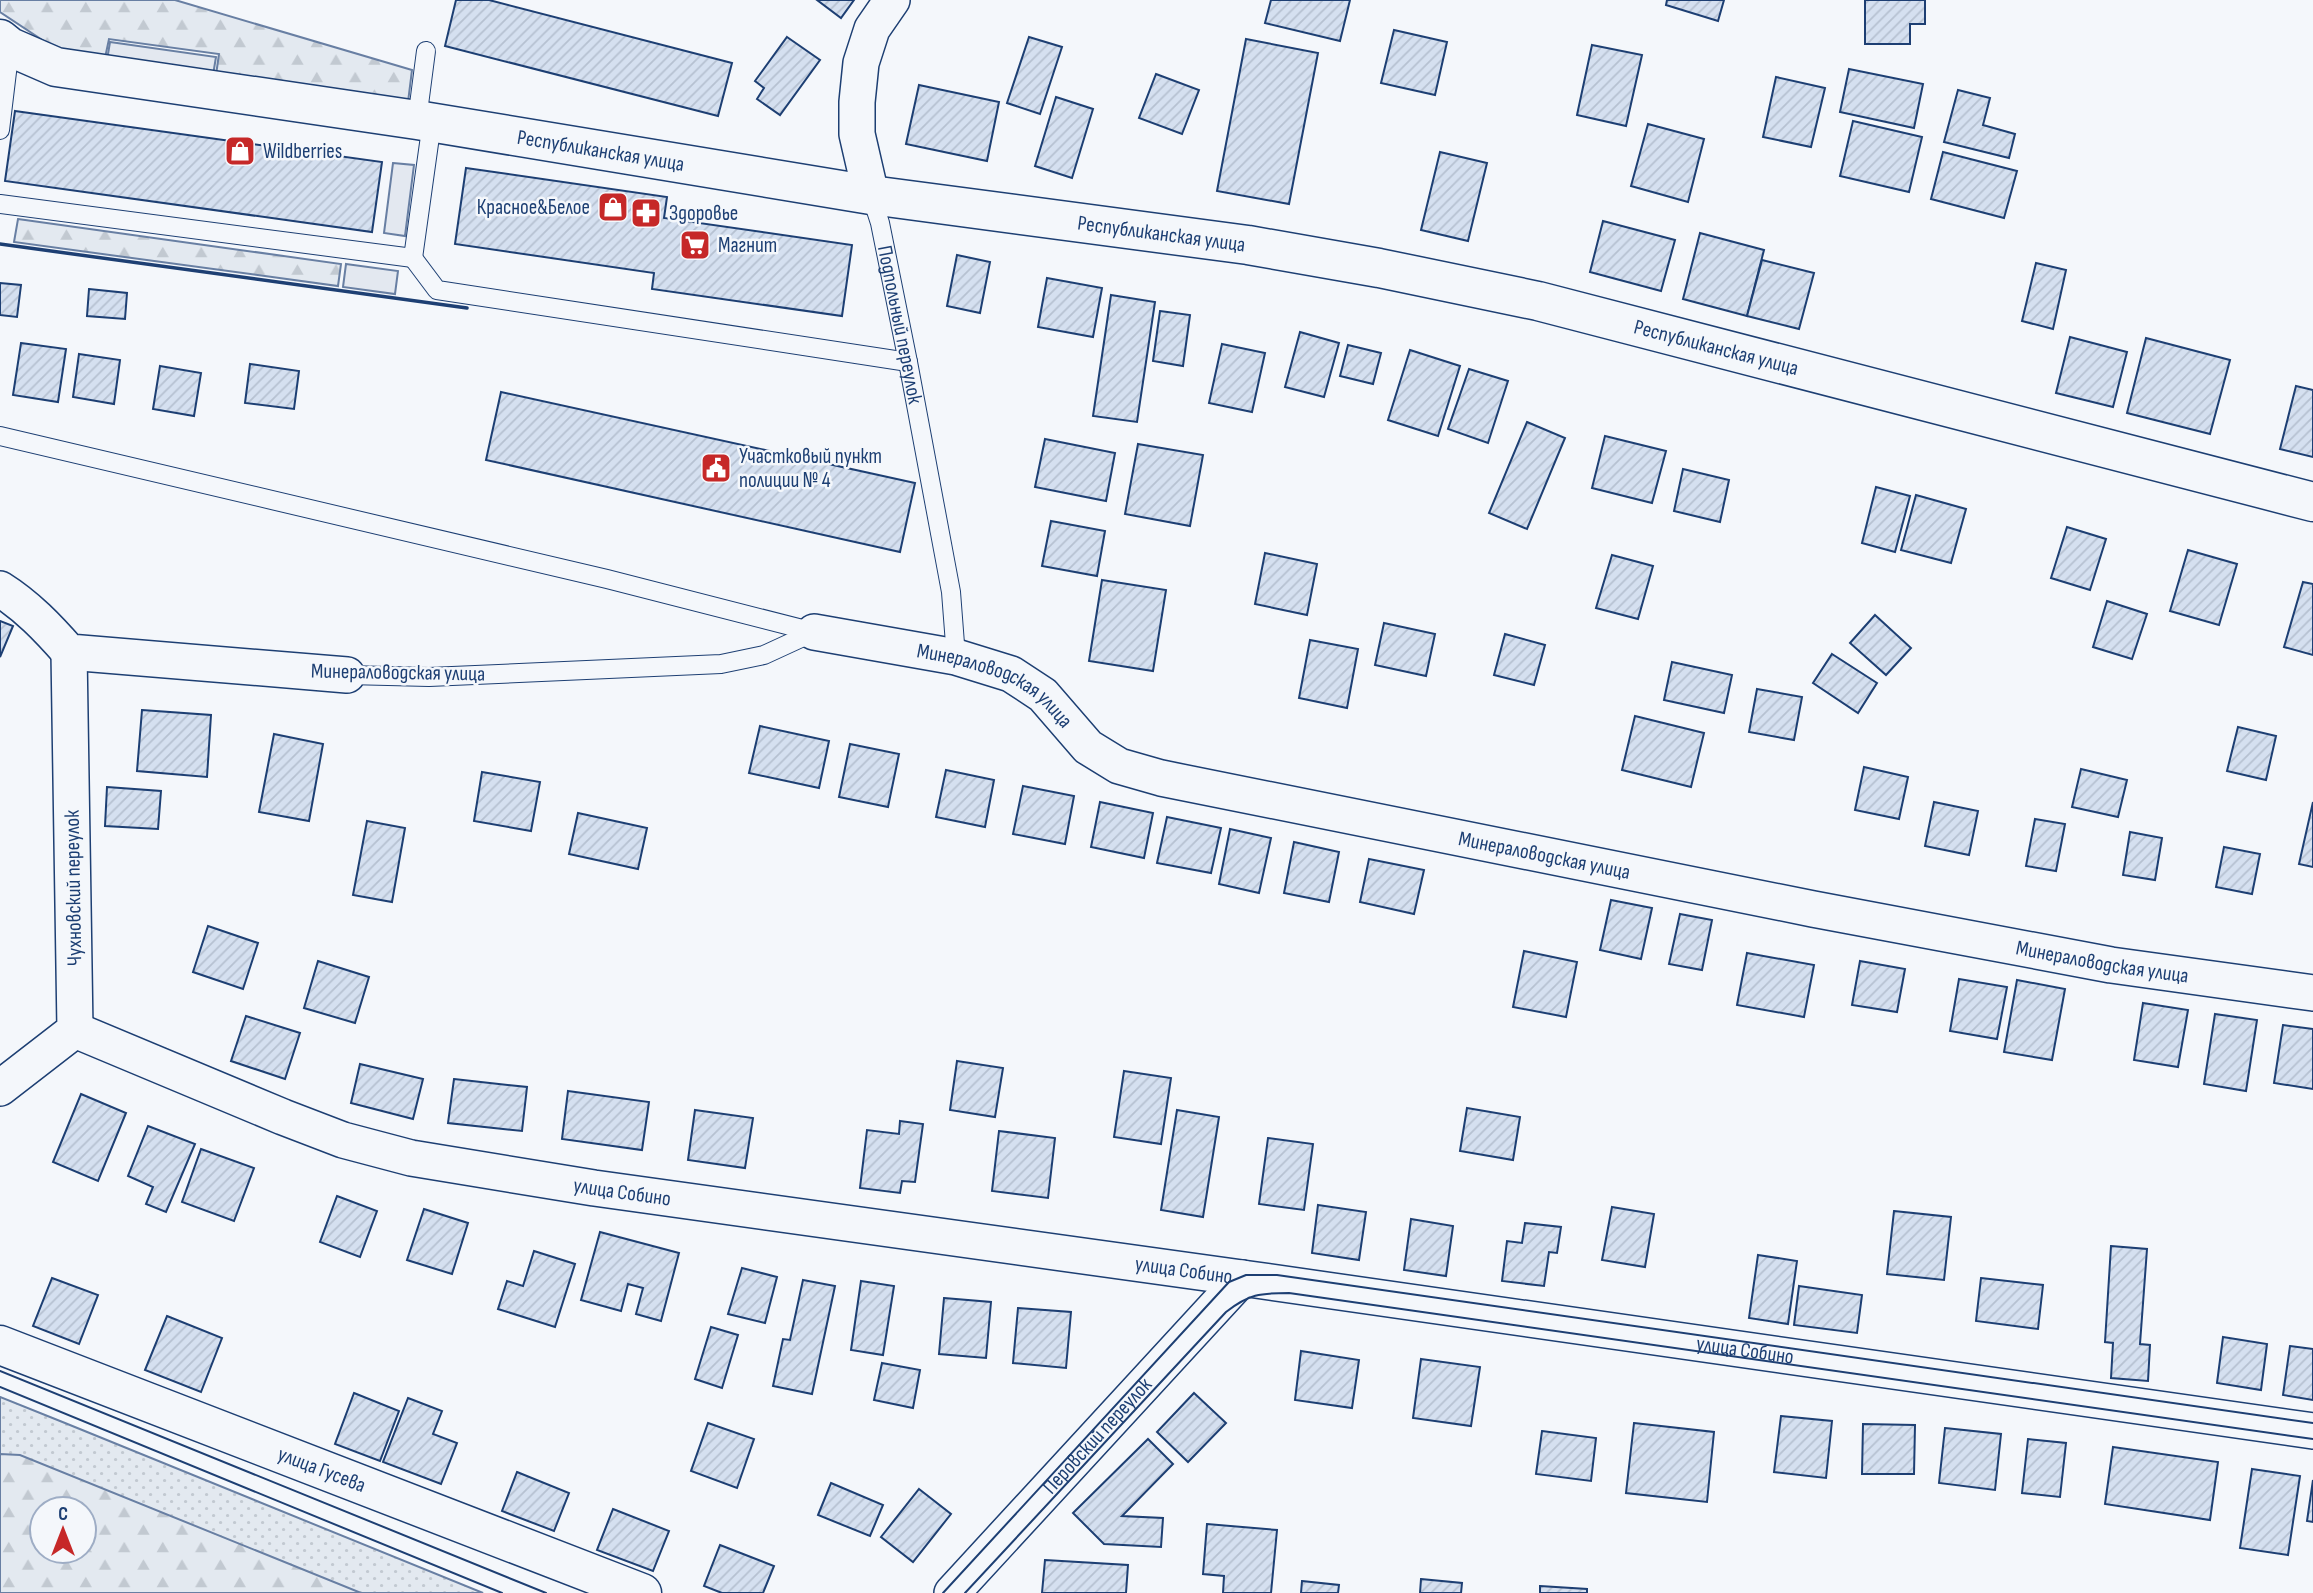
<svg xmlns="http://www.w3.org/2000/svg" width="2313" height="1593" font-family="'Sofia Sans Condensed',sans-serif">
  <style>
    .grass { fill: url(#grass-dots); stroke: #687fa3; stroke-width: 2; fill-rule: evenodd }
    .forest { fill: url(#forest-firs); stroke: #687fa3; stroke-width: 2; fill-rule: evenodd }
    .parking { fill: #e3e8f0; stroke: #687fa3; stroke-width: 2 }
    .building { fill: url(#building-hatch); stroke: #1d3f73; stroke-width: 2 }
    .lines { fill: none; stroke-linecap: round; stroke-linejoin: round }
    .lane-casing { stroke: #1d3f73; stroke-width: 20 }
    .street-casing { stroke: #1d3f73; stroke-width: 38 }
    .secondary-casing { stroke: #1d3f73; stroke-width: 41 }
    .lane { stroke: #f4f7fb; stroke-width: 18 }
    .street { stroke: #f4f7fb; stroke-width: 35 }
    .secondary { stroke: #f4f7fb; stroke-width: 38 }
    .tram { stroke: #1d3f73; stroke-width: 2 }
    .wall { stroke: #1d3f73; stroke-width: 3.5 }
    .labels { text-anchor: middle; stroke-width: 5; stroke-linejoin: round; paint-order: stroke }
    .street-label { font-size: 21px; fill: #1d3f73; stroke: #f4f7fb }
    .poi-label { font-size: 21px; fill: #1d3f73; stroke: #f4f7fb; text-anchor: start }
  </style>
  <defs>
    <pattern id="grass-dots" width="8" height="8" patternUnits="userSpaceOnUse" patternTransform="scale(1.75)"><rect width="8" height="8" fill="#e3e9f0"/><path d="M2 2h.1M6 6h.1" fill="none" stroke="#c2c9d1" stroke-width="1.8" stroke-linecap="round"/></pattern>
    <pattern id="forest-firs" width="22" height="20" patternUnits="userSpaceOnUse" patternTransform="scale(1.75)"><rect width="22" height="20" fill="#e3e9f0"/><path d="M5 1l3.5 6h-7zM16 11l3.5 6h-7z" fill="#c2c9d1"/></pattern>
    <pattern id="building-hatch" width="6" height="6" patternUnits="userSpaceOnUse" patternTransform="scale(1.75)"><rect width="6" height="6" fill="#d5e0f0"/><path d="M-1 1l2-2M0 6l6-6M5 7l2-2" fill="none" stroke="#b6c1d1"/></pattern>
  </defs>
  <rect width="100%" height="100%" fill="#f4f7fb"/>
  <!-- grass -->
  <path class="grass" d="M0,1397l65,26 418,170h-483zM42,1509h42v42h-42z"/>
  <!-- forest -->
  <g class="forest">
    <polygon points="0,0 175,0 412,70 408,102 216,75 219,54 109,39 105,58 62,53 0,12"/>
    <polygon points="18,219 341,264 338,286 14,242"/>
    <path d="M0,1454l20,1 341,138h-361zM42,1509h42v42h-42z"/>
  </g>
  <!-- parking -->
  <g class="parking">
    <polygon points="110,42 216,57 213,75 107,60"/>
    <polygon points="393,163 414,165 405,236 384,233"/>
    <polygon points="346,264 398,271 395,294 343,287"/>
  </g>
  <!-- building -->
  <g class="building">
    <polygon points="456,0 489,0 732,63 718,116 445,46"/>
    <polygon points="817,0 854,0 841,18"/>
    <polygon points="1271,0 1350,0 1340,41 1265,23"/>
    <polygon points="1667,0 1724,0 1718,21 1666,5"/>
    <polygon points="1865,0 1925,0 1925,24 1910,24 1910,44 1865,44"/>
    <polygon points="1394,30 1447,42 1435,95 1381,83"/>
    <polygon points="787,37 820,60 780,115 757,99 764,88 755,81"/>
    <polygon points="1029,37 1062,47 1040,114 1007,103"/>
    <polygon points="1246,39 1318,53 1289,204 1217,191"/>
    <polygon points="1592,45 1642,55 1626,126 1577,115"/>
    <polygon points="1849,69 1923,84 1914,128 1840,112"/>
    <polygon points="1156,74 1199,90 1182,134 1139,118"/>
    <polygon points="1776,77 1825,88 1811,147 1763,137"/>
    <polygon points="919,85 999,102 987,161 906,144"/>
    <polygon points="1958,90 1990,98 1983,125 2015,134 2009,158 1944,142"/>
    <polygon points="1056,97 1093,109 1072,178 1035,166"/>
    <polygon points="15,111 382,162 372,232 5,181"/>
    <polygon points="1853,121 1922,137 1909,192 1840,176"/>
    <polygon points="1648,124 1704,139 1688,202 1631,186"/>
    <polygon points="1440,152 1487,163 1468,241 1421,230"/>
    <polygon points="1943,152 2017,171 2004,218 1931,199"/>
    <polygon points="466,168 667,197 664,218 852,245 842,316 652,289 654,273 455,244"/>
    <polygon points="1603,221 1675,240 1661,291 1590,272"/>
    <polygon points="1700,233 1764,250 1747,316 1683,299"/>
    <polygon points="957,255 990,262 980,313 947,306"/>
    <polygon points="1762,260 1814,273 1799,329 1747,316"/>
    <polygon points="2036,263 2066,270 2053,329 2022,321"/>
    <polygon points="1047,278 1102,288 1093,337 1038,327"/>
    <polygon points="0,283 21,285 17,317 0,315"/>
    <polygon points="89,289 127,293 125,319 87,316"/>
    <polygon points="1111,295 1155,302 1137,422 1093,416"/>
    <polygon points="1160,311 1190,315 1183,366 1153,361"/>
    <polygon points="1300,332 1339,343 1324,397 1285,387"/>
    <polygon points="2070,337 2127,352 2113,407 2056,393"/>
    <polygon points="2146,338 2230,360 2210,434 2127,413"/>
    <polygon points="21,343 66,349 58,402 13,395"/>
    <polygon points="1222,344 1265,353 1252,412 1209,403"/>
    <polygon points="1348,345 1381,353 1373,384 1340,376"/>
    <polygon points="1410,350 1460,366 1438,436 1388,420"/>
    <polygon points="79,354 120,360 114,404 73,397"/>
    <polygon points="250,364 299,371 294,409 245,403"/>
    <polygon points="160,366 201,373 194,416 153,409"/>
    <polygon points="1469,369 1508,381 1488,443 1448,429"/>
    <polygon points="2296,386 2313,390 2313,457 2280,449"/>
    <polygon points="501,392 915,483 900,552 486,460"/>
    <polygon points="1527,422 1565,438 1527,529 1489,513"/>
    <polygon points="1605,436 1666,451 1652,503 1592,488"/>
    <polygon points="1045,439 1115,453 1106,501 1035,487"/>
    <polygon points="1138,444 1203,455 1190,526 1125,514"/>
    <polygon points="1683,469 1729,480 1720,522 1674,511"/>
    <polygon points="1876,487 1910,496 1895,552 1862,543"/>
    <polygon points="1916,495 1966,509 1951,563 1901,550"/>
    <polygon points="1051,521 1105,531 1097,576 1042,566"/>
    <polygon points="2067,527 2106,539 2090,590 2051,578"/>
    <polygon points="2188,550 2237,564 2219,625 2170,611"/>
    <polygon points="1265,553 1317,564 1307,615 1255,604"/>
    <polygon points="1612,555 1653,566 1638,619 1596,608"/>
    <polygon points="1102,580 1166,590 1153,671 1089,661"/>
    <polygon points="2303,582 2313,584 2313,655 2284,647"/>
    <polygon points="2107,601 2147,614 2132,659 2093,647"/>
    <polygon points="1875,615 1911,648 1886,675 1850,643"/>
    <polygon points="0,621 13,626 0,657"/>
    <polygon points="1384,623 1435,634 1426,676 1375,665"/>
    <polygon points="1505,634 1545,645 1534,685 1494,675"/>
    <polygon points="1310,640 1358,649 1347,708 1299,698"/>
    <polygon points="1832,654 1877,683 1858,713 1813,683"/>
    <polygon points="1672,662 1732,675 1724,713 1664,700"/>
    <polygon points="1757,689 1802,697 1794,740 1749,732"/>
    <polygon points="142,710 211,715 207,777 137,771"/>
    <polygon points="1635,716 1704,733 1691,787 1622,770"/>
    <polygon points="760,726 829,741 819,788 749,773"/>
    <polygon points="2238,727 2276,736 2266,780 2227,771"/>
    <polygon points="274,734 323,744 309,821 259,812"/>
    <polygon points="850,744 899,754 888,807 839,797"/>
    <polygon points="1864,767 1908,777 1899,819 1855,810"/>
    <polygon points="2081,769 2127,780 2118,817 2072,807"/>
    <polygon points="946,770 994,780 985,827 936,817"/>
    <polygon points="482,772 540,782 531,831 474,821"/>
    <polygon points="1023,786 1074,796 1065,844 1013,834"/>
    <polygon points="107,787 161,791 158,829 105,826"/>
    <polygon points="1100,802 1153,813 1144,858 1091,847"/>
    <polygon points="1934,802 1978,811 1969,855 1925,846"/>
    <polygon points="2313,802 2313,867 2299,864"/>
    <polygon points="578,813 647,828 638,869 569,854"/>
    <polygon points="1167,817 1221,828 1211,873 1157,863"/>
    <polygon points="2035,819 2065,824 2056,871 2026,866"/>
    <polygon points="367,821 405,828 392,902 353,895"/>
    <polygon points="1230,829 1271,838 1259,893 1219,884"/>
    <polygon points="2130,832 2162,838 2155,880 2123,875"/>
    <polygon points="1294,842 1339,852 1329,902 1284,893"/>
    <polygon points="2224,847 2260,854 2252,894 2216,887"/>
    <polygon points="1369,859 1424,870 1414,914 1360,902"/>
    <polygon points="1611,900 1652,908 1641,959 1600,950"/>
    <polygon points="1680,914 1712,920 1702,970 1669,964"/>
    <polygon points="208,926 258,943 243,989 193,972"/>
    <polygon points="1524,951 1577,962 1566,1017 1513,1007"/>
    <polygon points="1747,953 1814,965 1804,1017 1737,1005"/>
    <polygon points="318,961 369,977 355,1023 304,1008"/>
    <polygon points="1860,961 1905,969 1897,1012 1852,1005"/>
    <polygon points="1959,979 2007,987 1997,1039 1950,1031"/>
    <polygon points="2017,980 2065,989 2052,1060 2004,1052"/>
    <polygon points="2143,1003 2188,1010 2178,1067 2134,1060"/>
    <polygon points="2215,1014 2257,1020 2246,1091 2204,1084"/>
    <polygon points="246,1016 300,1033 285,1079 231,1061"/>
    <polygon points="2283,1025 2313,1029 2313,1089 2274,1083"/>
    <polygon points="957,1061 1003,1068 995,1117 950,1110"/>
    <polygon points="360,1064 423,1079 413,1119 351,1103"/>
    <polygon points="1124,1071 1171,1078 1161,1144 1114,1137"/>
    <polygon points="454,1079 527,1087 522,1131 448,1123"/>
    <polygon points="568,1091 649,1102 642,1150 562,1139"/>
    <polygon points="81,1094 126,1113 98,1181 53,1162"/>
    <polygon points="1467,1108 1520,1117 1513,1160 1460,1151"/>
    <polygon points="695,1110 753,1118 745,1168 688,1160"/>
    <polygon points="1177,1110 1219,1117 1203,1217 1161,1210"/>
    <polygon points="900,1121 923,1124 915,1182 902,1181 900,1193 860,1188 867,1130 899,1134"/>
    <polygon points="148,1126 195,1144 166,1212 146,1204 153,1187 128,1176"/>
    <polygon points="999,1131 1055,1138 1048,1198 992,1191"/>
    <polygon points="1268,1138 1313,1144 1304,1210 1259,1204"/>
    <polygon points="201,1149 254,1168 234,1221 182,1202"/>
    <polygon points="337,1196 377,1211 360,1257 320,1242"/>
    <polygon points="1318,1205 1366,1212 1359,1260 1312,1253"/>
    <polygon points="1612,1207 1654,1214 1645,1267 1602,1260"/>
    <polygon points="424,1209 468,1223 452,1274 407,1260"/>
    <polygon points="1894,1211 1951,1217 1944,1280 1887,1274"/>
    <polygon points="1411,1219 1453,1226 1446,1276 1404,1270"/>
    <polygon points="1525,1223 1561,1227 1557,1253 1549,1252 1544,1286 1502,1281 1507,1241 1522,1243"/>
    <polygon points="600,1232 679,1253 661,1321 636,1314 643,1288 628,1284 621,1311 581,1300"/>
    <polygon points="2111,1246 2147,1249 2140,1344 2150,1345 2148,1381 2111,1378 2113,1343 2105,1342"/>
    <polygon points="534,1251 575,1264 555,1327 498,1309 507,1281 523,1286"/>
    <polygon points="1758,1255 1797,1261 1788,1324 1749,1318"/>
    <polygon points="742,1268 777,1277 765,1323 728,1314"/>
    <polygon points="52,1278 98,1295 79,1344 33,1326"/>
    <polygon points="1981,1278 2043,1285 2038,1329 1976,1321"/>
    <polygon points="803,1280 835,1286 812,1394 773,1386 783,1339 790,1340"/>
    <polygon points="861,1281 894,1286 883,1355 851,1350"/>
    <polygon points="1799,1286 1862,1295 1857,1333 1794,1325"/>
    <polygon points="944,1298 991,1302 986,1358 939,1354"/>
    <polygon points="1018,1308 1071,1312 1066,1368 1013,1363"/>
    <polygon points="167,1316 222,1338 201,1392 145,1370"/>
    <polygon points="711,1327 738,1335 722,1388 695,1379"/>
    <polygon points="2223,1337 2267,1344 2261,1390 2217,1383"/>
    <polygon points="2290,1346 2313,1349 2313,1400 2283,1395"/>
    <polygon points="1301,1351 1359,1360 1352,1408 1295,1400"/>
    <polygon points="1421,1359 1480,1367 1471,1426 1413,1418"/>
    <polygon points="882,1363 920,1370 913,1408 874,1400"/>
    <polygon points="354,1393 399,1411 380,1461 335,1444"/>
    <polygon points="1194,1393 1226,1423 1188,1462 1157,1432"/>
    <polygon points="408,1398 442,1411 433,1434 457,1443 441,1484 383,1462"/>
    <polygon points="1781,1416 1832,1421 1826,1478 1774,1472"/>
    <polygon points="708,1423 754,1439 737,1488 691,1471"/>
    <polygon points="1634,1423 1714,1432 1707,1502 1626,1493"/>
    <polygon points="1863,1424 1915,1425 1914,1474 1862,1474"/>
    <polygon points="1945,1428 2001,1434 1995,1490 1939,1483"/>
    <polygon points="1542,1431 1596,1438 1591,1481 1536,1474"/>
    <polygon points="1148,1439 1173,1464 1122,1516 1163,1518 1161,1547 1104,1544 1073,1513"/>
    <polygon points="2028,1439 2066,1443 2060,1497 2022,1493"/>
    <polygon points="2113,1447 2218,1462 2210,1520 2105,1504"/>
    <polygon points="2252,1469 2300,1476 2288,1555 2240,1548"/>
    <polygon points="517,1472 569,1493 554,1531 502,1511"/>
    <polygon points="2313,1480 2313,1522 2307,1521"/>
    <polygon points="831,1483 883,1505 870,1536 818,1515"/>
    <polygon points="919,1489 951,1514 913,1562 881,1537"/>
    <polygon points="613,1509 669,1531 653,1571 597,1550"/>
    <polygon points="1207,1524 1277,1530 1271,1593 1223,1593 1224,1576 1203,1574"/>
    <polygon points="720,1545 774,1566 763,1593 722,1593 704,1586"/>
    <polygon points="1045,1560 1128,1565 1126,1593 1042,1593"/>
    <polygon points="1421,1579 1462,1583 1461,1593 1420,1593"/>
    <polygon points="1302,1581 1339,1585 1338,1593 1301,1593"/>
    <polygon points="1540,1586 1587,1589 1587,1593 1540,1593"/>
  </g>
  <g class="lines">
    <!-- lane casing -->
    <g class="lane-casing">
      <g id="lane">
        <polyline points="417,120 426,51"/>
        <polyline points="0,130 10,47"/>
        <path id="s1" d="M871,195l9,28 28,139 43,230 5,65"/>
        <polyline points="0,204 413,258 432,122"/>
        <polyline points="413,258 437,290 908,362"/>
        <polyline points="0,436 607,579 814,632"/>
        <polyline points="347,675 429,677 721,664 764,655 814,632"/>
      </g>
    </g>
    <!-- street casing -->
    <g class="street-casing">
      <g id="street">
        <polyline points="871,195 857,134 857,102 861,63 872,29 892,0"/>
        <path d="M0,589c27,17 48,39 69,63l278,23"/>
        <path id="s2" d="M814,632l142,25 55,17 32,21 45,52 31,19 42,12 652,131 298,56 202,28"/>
        <path id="s3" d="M75,1030l208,87 60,23 68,18 183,30 648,90 1071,153"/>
        <polyline points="0,1088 75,1030 69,652"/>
        <path id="s4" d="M952,1593l290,-315"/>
      </g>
    </g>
    <!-- secondary casing -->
    <g class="secondary-casing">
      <g id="secondary">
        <path id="s5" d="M0,39l10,8 46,20 361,53 454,75 377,50 131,23 159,33 775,201"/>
        <path id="s6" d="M0,1345l642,248"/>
      </g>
    </g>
    <!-- lane -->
    <use href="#lane" class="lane"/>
    <!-- street -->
    <use href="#street" class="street"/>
    <!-- secondary -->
    <use href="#secondary" class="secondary"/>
    <!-- tram -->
    <g class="tram">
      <polyline points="0,1371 546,1593"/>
      <polyline points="0,1387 502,1593"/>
      <polyline points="943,1593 1229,1282 1246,1275 1277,1275 2313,1423"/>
      <path d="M965,1593l261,-281c23,-18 34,-19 63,-19l1024,146"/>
    </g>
    <!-- wall -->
    <polyline class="wall" points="0,244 467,308"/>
  </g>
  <!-- icons -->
  <defs>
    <g id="shop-square" transform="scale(1.575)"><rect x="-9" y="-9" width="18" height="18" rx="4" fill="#c62828" stroke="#f4f7fb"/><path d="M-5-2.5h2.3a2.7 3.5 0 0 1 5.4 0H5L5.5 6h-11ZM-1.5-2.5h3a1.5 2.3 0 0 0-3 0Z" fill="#fff"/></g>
    <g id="pharmacy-square" transform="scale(1.575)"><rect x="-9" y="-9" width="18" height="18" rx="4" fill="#c62828" stroke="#f4f7fb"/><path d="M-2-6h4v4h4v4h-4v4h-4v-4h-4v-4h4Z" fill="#fff"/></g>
    <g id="supermarket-square" transform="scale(1.575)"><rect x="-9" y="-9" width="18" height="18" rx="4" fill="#c62828" stroke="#f4f7fb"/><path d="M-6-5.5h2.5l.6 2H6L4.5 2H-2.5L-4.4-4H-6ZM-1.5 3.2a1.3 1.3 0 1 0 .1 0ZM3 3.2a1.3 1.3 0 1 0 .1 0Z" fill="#fff"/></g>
    <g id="civic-square" transform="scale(1.575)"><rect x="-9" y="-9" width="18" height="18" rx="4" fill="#c62828" stroke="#f4f7fb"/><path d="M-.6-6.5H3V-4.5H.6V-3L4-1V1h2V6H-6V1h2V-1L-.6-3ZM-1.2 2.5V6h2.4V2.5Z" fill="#fff"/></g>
  </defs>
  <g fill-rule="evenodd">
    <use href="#shop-square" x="240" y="151"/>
    <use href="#shop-square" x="613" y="207"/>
    <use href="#pharmacy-square" x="646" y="213"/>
    <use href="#supermarket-square" x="695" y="245"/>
    <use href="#civic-square" x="716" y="468"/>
  </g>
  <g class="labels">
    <!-- street labels -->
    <g class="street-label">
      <text dy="7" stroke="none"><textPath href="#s5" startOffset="614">Республиканская улица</textPath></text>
      <text dy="7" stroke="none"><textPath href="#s5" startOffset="1181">Республиканская улица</textPath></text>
      <text dy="7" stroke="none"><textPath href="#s1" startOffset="133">Подпольный переулок</textPath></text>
      <text dy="7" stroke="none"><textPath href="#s5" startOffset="1748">Республиканская улица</textPath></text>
      <text transform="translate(398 672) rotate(1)" y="7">Минераловодская улица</text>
      <text dy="7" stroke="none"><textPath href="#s2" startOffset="192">Минераловодская улица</textPath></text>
      <text dy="7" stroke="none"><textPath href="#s2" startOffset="780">Минераловодская улица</textPath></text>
      <text transform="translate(73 888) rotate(-91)" y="7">Чухновский переулок</text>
      <text dy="7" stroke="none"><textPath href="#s2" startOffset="1348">Минераловодская улица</textPath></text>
      <text dy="7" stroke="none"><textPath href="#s3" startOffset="574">улица Собино</textPath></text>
      <text dy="7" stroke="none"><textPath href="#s3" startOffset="1141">улица Собино</textPath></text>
      <text dy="7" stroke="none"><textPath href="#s3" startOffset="1708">улица Собино</textPath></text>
      <text dy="7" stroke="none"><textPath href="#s4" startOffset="214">Перовский переулок</textPath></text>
      <text dy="7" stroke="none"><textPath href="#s6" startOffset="345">улица Гусева</textPath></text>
    </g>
    <!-- poi labels -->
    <g class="poi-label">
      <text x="263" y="158">Wildberries</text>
      <text x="590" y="214" text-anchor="end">Красное&amp;Белое</text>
      <text x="669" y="220">Здоровье</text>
      <text x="718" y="252">Магнит</text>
      <text x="739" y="463">Участковый пункт<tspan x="739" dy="24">полиции № 4</tspan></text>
    </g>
  </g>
  <!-- north arrow -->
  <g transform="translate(63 1530)"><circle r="33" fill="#f4f7fb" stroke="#9eadc5" stroke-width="2"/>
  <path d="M0-5L12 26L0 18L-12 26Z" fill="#c62828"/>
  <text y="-10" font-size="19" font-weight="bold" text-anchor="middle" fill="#1d3f73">С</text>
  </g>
</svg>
